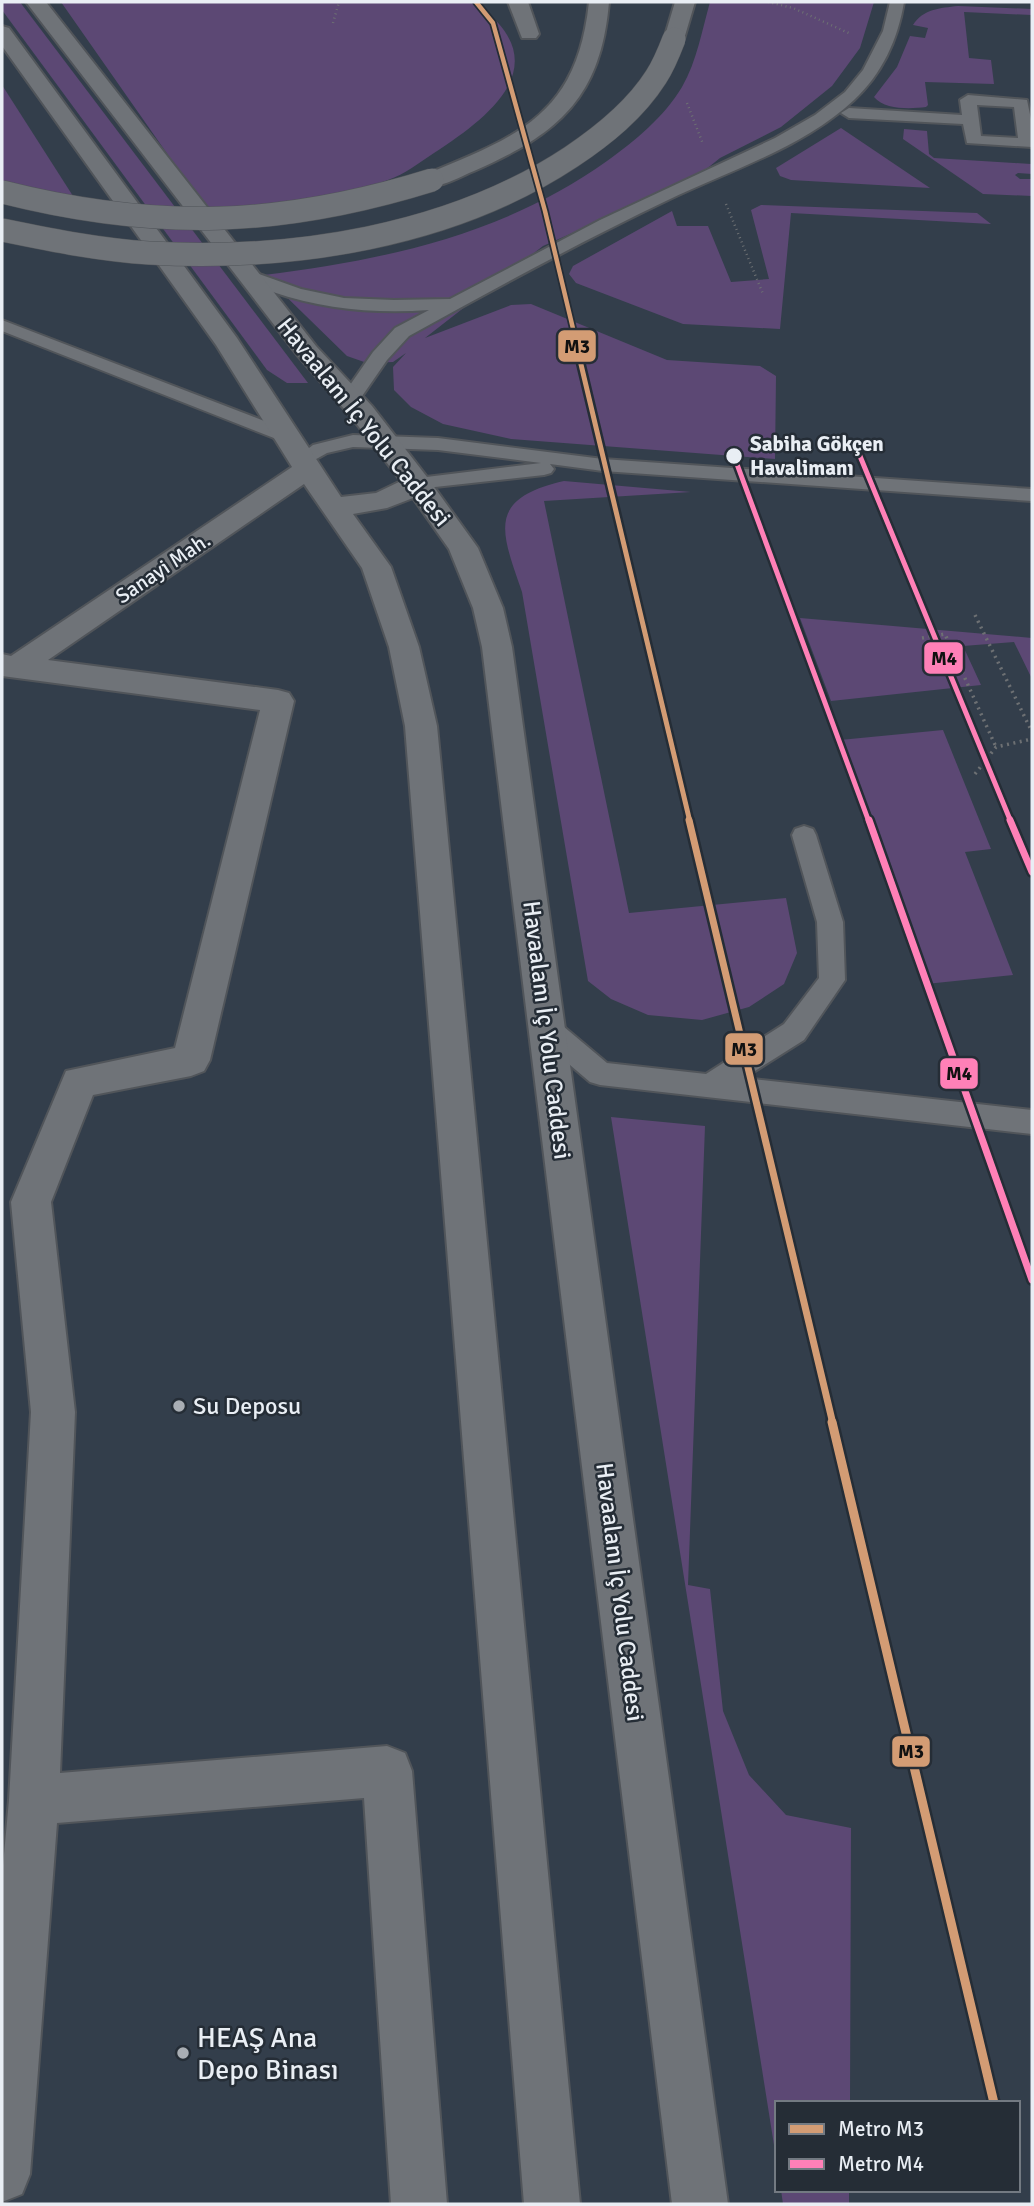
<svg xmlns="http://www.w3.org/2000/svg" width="1034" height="2206" font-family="Signika,sans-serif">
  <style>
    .built { fill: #333e4b; fill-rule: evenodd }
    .green { fill: #5c4874 }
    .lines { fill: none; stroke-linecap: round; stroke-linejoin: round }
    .lane-casing { stroke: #51555a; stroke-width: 4 }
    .street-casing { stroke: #51555a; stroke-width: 4 }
    .path-far1 { stroke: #6d7073; stroke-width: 2.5; stroke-dasharray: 1 3.5; stroke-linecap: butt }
    .path { stroke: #6d7073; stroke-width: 3.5; stroke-dasharray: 2 4.5; stroke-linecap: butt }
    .lane { fill: #6f7378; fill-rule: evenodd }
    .street { fill: #6f7378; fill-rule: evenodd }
    .street-bridge-casing { stroke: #51555a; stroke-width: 24; stroke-linecap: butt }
    .street-bridge { stroke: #6f7378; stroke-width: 23 }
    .metro-1-far3-casing { stroke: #252d36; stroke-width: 8 }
    .metro-1-far2-casing { stroke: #252d36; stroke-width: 10 }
    .metro-1-far1-casing { stroke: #252d36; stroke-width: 12 }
    .metro-1-casing { stroke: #252d36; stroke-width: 14 }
    .metro-2-far1-casing { stroke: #252d36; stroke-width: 10 }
    .metro-2-casing { stroke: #252d36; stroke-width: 12 }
    .metro-1-far3 { stroke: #d39c74; stroke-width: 4.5 }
    .metro-1-far2 { stroke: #d39c74; stroke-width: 5 }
    .metro-1-far1 { stroke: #d39c74; stroke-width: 7 }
    .metro-1 { stroke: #d39c74; stroke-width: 9 }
    .metro-2-far1 { stroke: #ff80b7; stroke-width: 5 }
    .metro-2 { stroke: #ff80b7; stroke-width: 7 }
    .stop-dot { fill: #e9eef4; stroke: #252d36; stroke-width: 2.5 }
    .poi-dot { fill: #a9aeb4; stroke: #252d36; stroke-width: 2.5 }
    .labels { text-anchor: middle; stroke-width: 5; stroke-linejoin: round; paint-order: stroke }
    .far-stop-label { font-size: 21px; font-weight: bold; fill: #e9eef4; stroke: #252d36; text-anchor: start }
    .far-street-label { font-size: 21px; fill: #e9eef4; stroke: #252d36 }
    .street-label { font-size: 24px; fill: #e9eef4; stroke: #252d36 }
    .poi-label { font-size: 24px; fill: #e9eef4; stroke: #252d36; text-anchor: start }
    .near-poi-label { font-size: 28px; fill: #e9eef4; stroke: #252d36; text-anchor: start }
    .line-badge { stroke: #252d36; stroke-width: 2.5 }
    .pale-badge-label { font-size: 19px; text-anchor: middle; font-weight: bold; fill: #111 }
  </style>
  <rect width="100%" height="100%" fill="#33373c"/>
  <!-- built -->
  <path class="built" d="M2,2h1030v2202h-1030zM777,2103h241v87h-241z"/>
  <!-- green -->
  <g class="green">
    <polygon points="2,2 20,2 308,383 287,383 267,370 2,10"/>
    <path d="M61,2h413c85,60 20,112 -40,151 -15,10 -29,21 -46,27 -55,22 -119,25 -178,35z"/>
    <path d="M710,2h164l-14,46 -28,38 -51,41 -61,31 -26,21 -151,67 -118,92 86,-33 20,-1 136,56 93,6 16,10 -1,83 -264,-20 -68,-15 -32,-17 -17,-17 -1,-23 13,-14 -13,9 -26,1 -20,-7 -83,-81c122,-15 241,-41 343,-114 28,-20 57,-44 75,-74 15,-26 20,-57 28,-85z"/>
    <path d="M958,6l74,3v6l-68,-3 5,46 22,2 3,24 -69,-2 3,23 -2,2c-16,2 -41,3 -52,-10l23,-30 13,-31 15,2 3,-10 -15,-3c10,-16 27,-17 45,-19z"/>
    <polygon points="2,85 80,207 2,189"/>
    <polygon points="841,128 930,188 791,180 780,176 776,168"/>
    <polygon points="904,129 927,131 929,154 934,158 1031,164 1032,174 1018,173 1015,175 1020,179 1032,179 1032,196 983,194 903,139"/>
    <polygon points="761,205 977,213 991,224 791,213 780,329 683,324 576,283 569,274 573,266 672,211 677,226 708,226 731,282 769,279 751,210"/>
    <path d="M564,481l127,11 -147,9 85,412 157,-15 11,55 -13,31 -35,23 -47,13 -54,-5 -37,-16 -23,-18 -66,-389c-21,-61 -36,-93 42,-111z"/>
    <polygon points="800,618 1032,638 1032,679 1014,642 963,646 981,685 831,701"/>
    <polygon points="943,730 991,849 965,852 1013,975 926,984 840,740"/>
    <polygon points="611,1117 705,1126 688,1585 710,1589 723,1711 749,1775 786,1815 851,1828 850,2103 777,2103 777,2164"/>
    <polygon points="781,2190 849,2190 849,2204 783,2204"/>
  </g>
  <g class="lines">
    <!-- lane casing -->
    <g class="lane-casing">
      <g id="lane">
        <path d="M890,2h14c-6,37 -22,72 -50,98 -51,48 -124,70 -186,100 -88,42 -174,89 -259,136l-22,24 -29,42 -7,2 -10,-6 32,-46 22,-24 34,-18c-53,4 -106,-1 -156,-18 -11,-4 -27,-8 -34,-17l9,-5 53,19 43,9 50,2 56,-1 150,-79 175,-82 40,-23 30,-23 18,-22 20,-39z"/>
        <path d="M968,95l59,5 5,24v23l-65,-4 -4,-19 -114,-6 -8,-5 8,-5 113,7 -2,-15zM977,105l37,2 4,31 -37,-2z"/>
        <polygon points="2,320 293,432 296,436 293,440 279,440 2,331"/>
        <polygon points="353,435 438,438 603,459 1032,489 1032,501 603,471 550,464 554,469 551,473 544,475 417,489 410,487 407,483 410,479 541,463 438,450 353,447 327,453 302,467 295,465 292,461 313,445"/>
        <polygon points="804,826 813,829 816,835 843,922 845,980 804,1040 744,1078 1032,1110 1032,1134 600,1085 590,1082 537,1037 533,1029 537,1021 547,1018 557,1021 607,1063 706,1074 784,1024 819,978 817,922 792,835 795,829"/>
      </g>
    </g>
    <!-- street casing -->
    <g class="street-casing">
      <g id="street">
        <polygon points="26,2 46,2 316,346 372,406 427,477 478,548 503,608 512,647 728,2204 672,2204 482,647 473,608 449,549 413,498 387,508 353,514 391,567 419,647 437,726 580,2204 524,2204 405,726 389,647 362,568 304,484 48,660 278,690 289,693 294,701 210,1060 204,1071 191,1076 93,1095 51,1202 75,1412 60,1773 387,1746 405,1753 412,1771 447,2204 391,2204 364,1798 57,1823 30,2174 22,2194 2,2202 2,1876 9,1800 31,1412 11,1202 66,1071 175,1048 260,710 2,676 2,654 11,656 292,467 216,345 2,46 2,26 9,28 237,338 341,497 376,493 401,481 352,418 298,356"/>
        <polygon points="508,2 528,2 539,34 536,38 522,38"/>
        <path d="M589,2h20c-8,95 -50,132 -135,169 -15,6 -33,18 -50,14l-4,-5 4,-5c95,-39 153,-60 165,-173z"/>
        <polygon points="675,2 695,2 684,39 681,43 667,43 664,39"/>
      </g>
    </g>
    <!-- path-far1 -->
    <g class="path-far1">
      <polyline points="768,2 793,8 851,34"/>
      <polyline points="333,23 339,2"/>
      <polyline points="687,103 703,144"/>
      <polyline points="726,204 763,294"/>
    </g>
    <!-- path -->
    <g class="path">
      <polyline points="975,615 1032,732"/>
      <polyline points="922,638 945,634 996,747"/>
      <polyline points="975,774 996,747 1032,739"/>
    </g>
    <!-- lane -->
    <use href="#lane" class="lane"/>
    <!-- street -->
    <use href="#street" class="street"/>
    <!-- street-bridge casing -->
    <g class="street-bridge-casing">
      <g id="street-bridge">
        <path d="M2,192c154,39 279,35 430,-12"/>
        <path d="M2,230c49,10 97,20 147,23 143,8 301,-16 422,-96 33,-22 64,-47 85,-80 8,-12 13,-25 18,-38"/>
      </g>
    </g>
    <!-- street-bridge -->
    <use href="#street-bridge" class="street-bridge"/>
    <!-- metro-1-far3 casing -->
    <g class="metro-1-far3-casing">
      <polyline id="metro-1-far3" points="476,2 493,23 545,211 580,358"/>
    </g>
    <!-- metro-1-far2 casing -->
    <g class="metro-1-far2-casing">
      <polyline id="metro-1-far2" points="579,356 690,822"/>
    </g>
    <!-- metro-1-far1 casing -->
    <g class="metro-1-far1-casing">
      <polyline id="metro-1-far1" points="689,820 833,1424"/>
    </g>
    <!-- metro-1 casing -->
    <g class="metro-1-casing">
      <polyline id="metro-1" points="832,1422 994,2103"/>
    </g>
    <!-- metro-2-far1 casing -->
    <g class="metro-2-far1-casing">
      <g id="metro-2-far1">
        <polyline points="855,444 1011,822"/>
        <polyline points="734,456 869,822"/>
      </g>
    </g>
    <!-- metro-2 casing -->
    <g class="metro-2-casing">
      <g id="metro-2">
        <polyline points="869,820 1032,1280"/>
        <polyline points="1010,820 1032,872"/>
      </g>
    </g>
    <!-- metro-1-far3 -->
    <use href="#metro-1-far3" class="metro-1-far3"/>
    <!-- metro-1-far2 -->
    <use href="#metro-1-far2" class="metro-1-far2"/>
    <!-- metro-1-far1 -->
    <use href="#metro-1-far1" class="metro-1-far1"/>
    <!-- metro-1 -->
    <use href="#metro-1" class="metro-1"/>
    <!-- metro-2-far1 -->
    <use href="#metro-2-far1" class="metro-2-far1"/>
    <!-- metro-2 -->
    <use href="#metro-2" class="metro-2"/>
  </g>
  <!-- markers -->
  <circle class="stop-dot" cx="734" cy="456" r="9"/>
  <g class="poi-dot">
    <circle cx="179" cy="1406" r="7"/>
    <circle cx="183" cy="2053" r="7"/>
  </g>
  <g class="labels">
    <!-- far-stop labels -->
    <g class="far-stop-label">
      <text x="750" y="451">Sabiha Gökçen<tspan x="750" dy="24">Havalimanı</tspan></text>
    </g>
    <!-- far-street labels -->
    <g class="far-street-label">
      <text transform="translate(163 568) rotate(-34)" y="7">Sanayi Mah.</text>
    </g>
    <!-- street labels -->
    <g class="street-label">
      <text transform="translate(364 422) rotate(51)" y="8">Havaalanı İç Yolu Caddesi</text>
      <text transform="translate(547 1030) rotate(83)" y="8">Havaalanı İç Yolu Caddesi</text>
      <text transform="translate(620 1592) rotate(83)" y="8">Havaalanı İç Yolu Caddesi</text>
    </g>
    <!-- poi labels -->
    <g class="poi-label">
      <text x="193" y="1414">Su Deposu</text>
    </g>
    <!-- near-poi labels -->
    <g class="near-poi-label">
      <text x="197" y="2047">HEAŞ Ana<tspan x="197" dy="32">Depo Binası</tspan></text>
    </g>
  </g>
  <g class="line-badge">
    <rect x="557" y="329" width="40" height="34" rx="7" fill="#d39c74"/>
    <rect x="923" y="641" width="41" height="34" rx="7" fill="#ff80b7"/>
    <rect x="724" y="1032" width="40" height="34" rx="7" fill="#d39c74"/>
    <rect x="939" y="1057" width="40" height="33" rx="7" fill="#ff80b7"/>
    <rect x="891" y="1735" width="40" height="33" rx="7" fill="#d39c74"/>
  </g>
  <g class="pale-badge-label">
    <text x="577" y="353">M3</text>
    <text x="944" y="665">M4</text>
    <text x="744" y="1056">M3</text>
    <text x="959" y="1080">M4</text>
    <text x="911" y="1758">M3</text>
  </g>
  <!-- border -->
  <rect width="1034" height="2206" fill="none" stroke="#e9eef4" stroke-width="7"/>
  <!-- legend -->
  <rect x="775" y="2101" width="245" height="91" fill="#252d36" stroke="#737a82" stroke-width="2"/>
  <rect x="789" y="2124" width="35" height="10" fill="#d39c74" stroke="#737a82" stroke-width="2"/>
  <text x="838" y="2136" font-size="21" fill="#e9eef4">Metro M3</text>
  <rect x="789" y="2159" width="35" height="10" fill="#ff80b7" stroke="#737a82" stroke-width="2"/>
  <text x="838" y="2171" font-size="21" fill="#e9eef4">Metro M4</text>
</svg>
